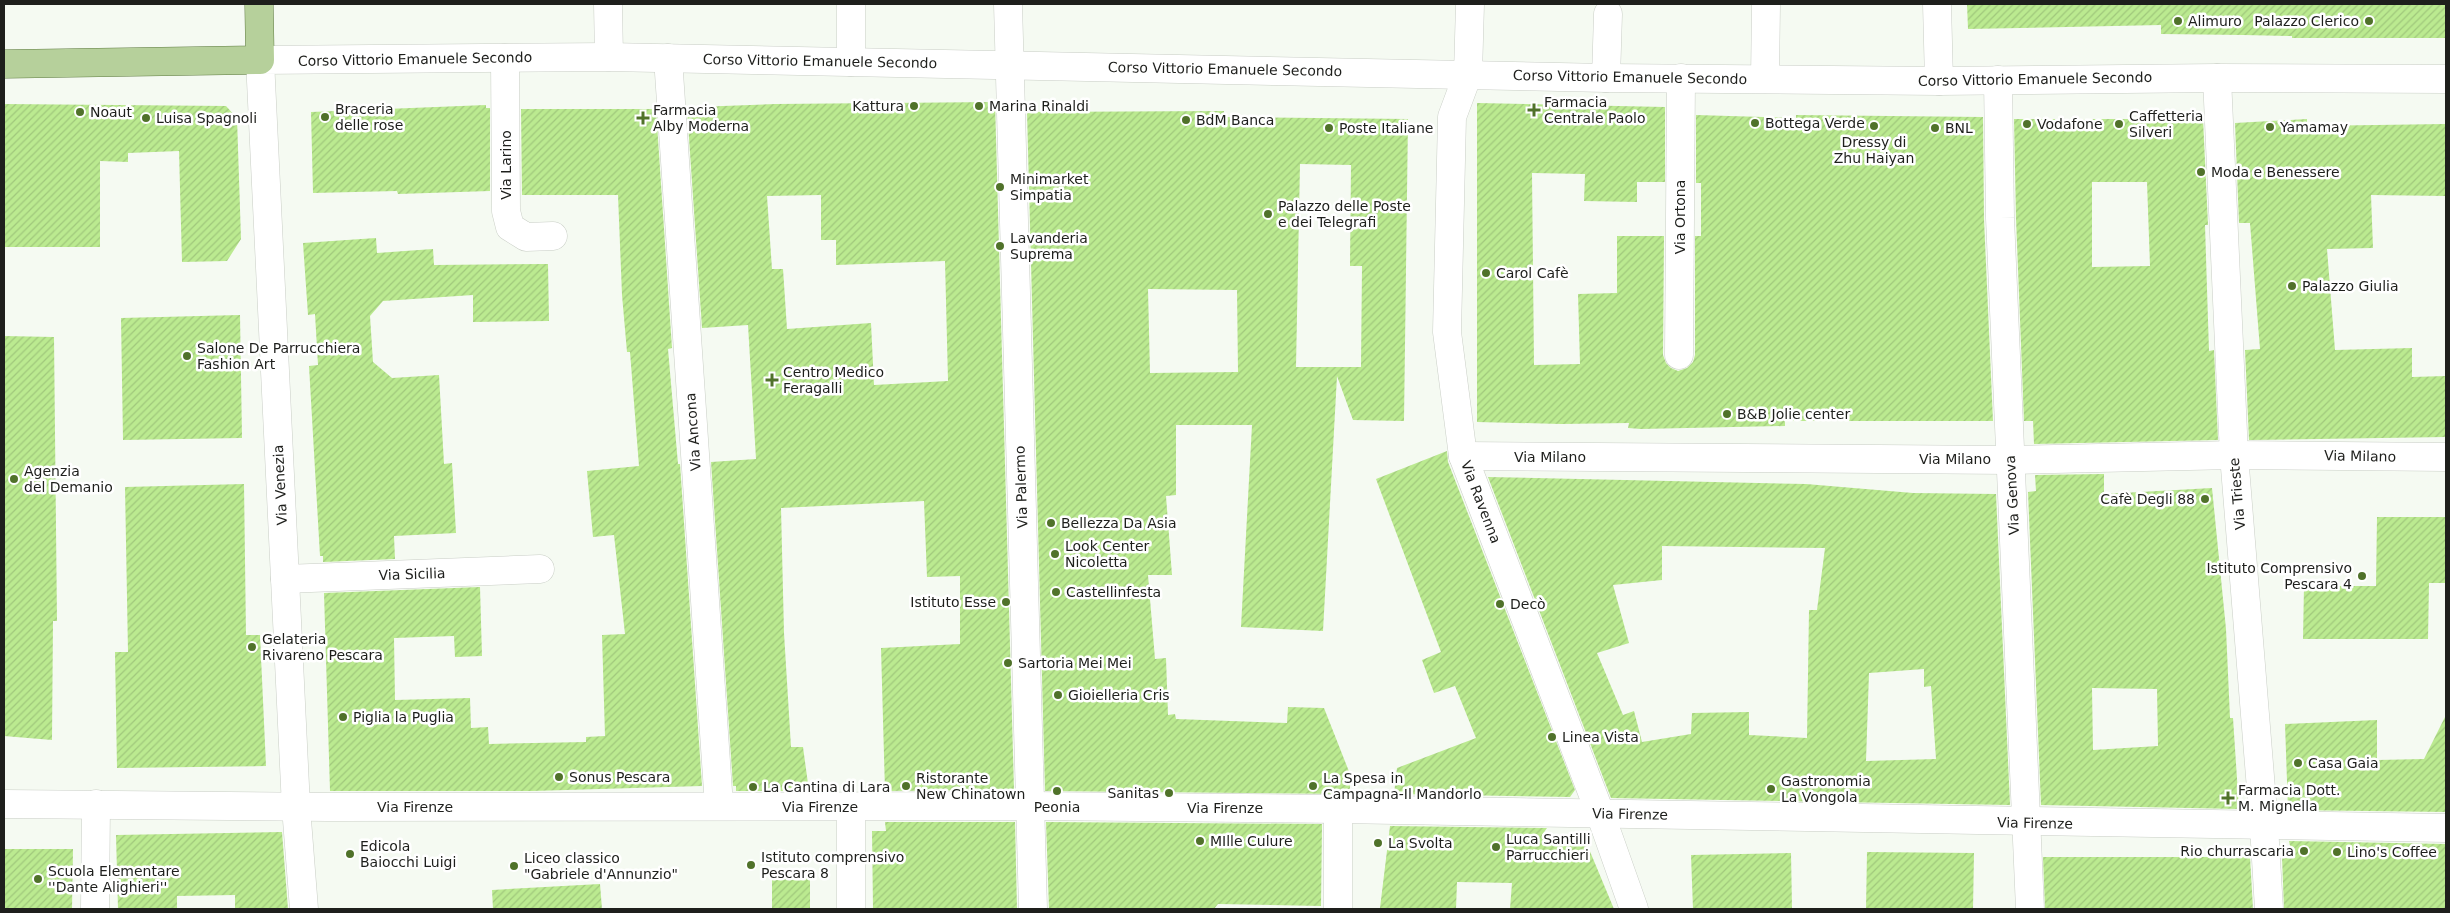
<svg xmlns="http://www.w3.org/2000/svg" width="2450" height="913" font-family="'DejaVu Sans',sans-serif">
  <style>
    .building { fill: url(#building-hatch); fill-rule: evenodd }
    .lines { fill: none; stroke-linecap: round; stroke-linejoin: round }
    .minor-casing { stroke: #c9cec6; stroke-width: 29 }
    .major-casing { stroke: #617d44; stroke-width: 29 }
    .minor { stroke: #fff; stroke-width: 28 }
    .major { stroke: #b6d09b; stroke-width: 28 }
    .poi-dot { fill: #50722a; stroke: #fff; stroke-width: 2 }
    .labels { text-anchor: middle; stroke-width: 5; stroke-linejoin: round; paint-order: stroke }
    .poi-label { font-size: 14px; fill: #1e1f1c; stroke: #fff; text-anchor: start }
    .street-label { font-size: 14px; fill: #1e1f1c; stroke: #fff }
  </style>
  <defs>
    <pattern id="building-hatch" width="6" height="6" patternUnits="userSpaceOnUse" patternTransform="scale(1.25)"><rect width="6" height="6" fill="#bbea90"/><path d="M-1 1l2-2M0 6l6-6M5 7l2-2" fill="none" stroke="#a0c87c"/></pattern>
  </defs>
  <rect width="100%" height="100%" fill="#f5faf2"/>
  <!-- building -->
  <g class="building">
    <polygon points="1967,4 2446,4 2446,38 2292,38 2292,36 2243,35 2161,34 2161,25 1968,29"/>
    <path d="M995,102l19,688 -129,1 -4,-143 79,-4v-68l-33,1 -3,-76 -143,7 3,125 7,114h12l6,44h-73v-5h-3l-22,-324 45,-3 -8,-134 -46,3 -15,-219h9v-2l80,-3zM821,195v45h15v25l109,-4 3,120 -74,4 -3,-62 -84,6 -4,-60h-11l-5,-73z"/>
    <polygon points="1477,103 1665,107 1665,182 1637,182 1637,202 1584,201 1585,174 1532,173 1534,365 1580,364 1578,294 1617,293 1617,236 1664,236 1663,355 1666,363 1671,368 1678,371 1687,368 1693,362 1695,355 1695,236 1701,236 1701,183 1696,183 1696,115 1796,118 1796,115 1983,117 1984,219 1993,421 1785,421 1785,426 1641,429 1628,428 1629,423 1561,424 1477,422"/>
    <polygon points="4,104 226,106 237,118 241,239 227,261 182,262 179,151 128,153 128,162 100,161 100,247 4,247"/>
    <polygon points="486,105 486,108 490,108 490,191 398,194 397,191 313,193 311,112"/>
    <polygon points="521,109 656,109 672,348 668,349 678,464 680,464 702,786 532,791 330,791 324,593 480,587 482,656 455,657 454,636 394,638 395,700 470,698 471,728 488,727 489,744 586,742 586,737 605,736 602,635 625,634 614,535 593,537 587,471 639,466 630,352 627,352 622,295 618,195 522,195"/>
    <path d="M1224,111v6l184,2 -4,302 -51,-1 -16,-44 -14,255 -82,-4 11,-202h-76v70l-10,1 6,79h-24l7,84 11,-1 2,57 7,-1 1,5 111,4 1,-16 36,1 26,66v20l-305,-3 -18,-679zM1300,164l51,1 -1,101h12l-1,101h-65zM1148,289l89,1 1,82 -88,1z"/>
    <path d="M2014,119h189l5,106h-3l3,95 1,31 5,-1 4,90 -184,4 -1,-23h-9l-8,-203zM2092,182h55l3,84 -58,1z"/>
    <polygon points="2307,119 2307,126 2445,124 2445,196 2371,195 2373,248 2327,249 2335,350 2412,348 2412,377 2446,376 2446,437 2249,440 2245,350 2260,349 2250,223 2239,223 2235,123"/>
    <polygon points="376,238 377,253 433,249 434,265 548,264 549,321 473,322 473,295 383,301 370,316 373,362 392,378 439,375 444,464 452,463 456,533 394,536 395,559 323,562 323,556 320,556 309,366 318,365 315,314 308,315 303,243"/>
    <polygon points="240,315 242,438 123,440 121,318"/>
    <polygon points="4,336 54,337 57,621 53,621 52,740 4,736"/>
    <polygon points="1447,451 1448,462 1575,790 1570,797 1394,794 1397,768 1476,738 1455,686 1434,693 1422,660 1441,652 1376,479"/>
    <path d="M2104,474v20l108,-6 14,141 4,89h3l6,91 -198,-4 -13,-313 8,-1 -1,-16zM2092,688l65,1 1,57 -65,4z"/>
    <path d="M1488,477l318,7 107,9 83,1 14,311 -399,-7zM1662,546l163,2 -8,62h-8l-2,128 -58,-3v-23l-57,1 -1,21 -49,8 -8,-31 -11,4 -26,-62 32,-10 -16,-58 49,-5zM1924,669v18l7,-1 5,73 -70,2 3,-88z"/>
    <polygon points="244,484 246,635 260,635 266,766 117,768 115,652 128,652 125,487"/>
    <polygon points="2377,517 2446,517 2446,583 2429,583 2428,639 2303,639 2304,586 2376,586"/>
    <polygon points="2446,715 2446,812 2288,810 2285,724 2377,720 2377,760 2424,759"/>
    <polygon points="885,822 1015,822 1017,909 873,909 872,831 886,831"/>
    <polygon points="1046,822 1322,824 1321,906 1218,904 1214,909 1049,909"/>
    <polygon points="1390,826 1547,828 1542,835 1579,841 1589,849 1614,909 1510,909 1512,883 1457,882 1456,909 1380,908"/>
    <polygon points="282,832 288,909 235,909 235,895 177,896 177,909 118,909 116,835"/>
    <polygon points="2289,841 2446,844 2446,909 2284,909 2282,857 2287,857 2287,846 2290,846"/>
    <polygon points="4,849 73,849 72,909 4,909"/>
    <polygon points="1867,852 1974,853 1973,909 1866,909"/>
    <polygon points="1791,853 1792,908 1693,909 1691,855"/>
    <polygon points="2043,857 2250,857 2253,909 2045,909"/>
    <rect x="772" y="876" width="38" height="33"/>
    <polygon points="600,884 602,909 493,909 492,890"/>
  </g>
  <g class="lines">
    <!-- minor casing -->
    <g class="minor-casing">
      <g id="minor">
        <polyline points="608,4 609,57"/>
        <polyline points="851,4 851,62"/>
        <polyline points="1008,4 1033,909"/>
        <polyline points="1470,4 1468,74 1452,117 1447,332 1463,456 1600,813 1634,909"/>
        <polyline points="1937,4 1939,81"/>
        <polyline points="505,58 506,211 510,227 526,237 553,236"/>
        <polyline points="668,58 719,806"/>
        <polyline points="1606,78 1608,14"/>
        <polyline points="2217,78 2234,455 2264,826 2269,909"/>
        <polyline points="1765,79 1766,4"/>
        <polyline points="1998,80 2000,218 2030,909"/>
        <polyline points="1679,355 1681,78"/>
        <polyline points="1463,456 2010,460 2234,455 2446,457"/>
        <polyline points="285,579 540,569"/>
        <polyline points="4,804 328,807 1031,806 1338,809 2446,828"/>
        <polyline points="851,807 851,909"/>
        <polyline points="95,909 96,804"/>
        <polyline points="304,909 296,807 260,60 609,57 1606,78 1939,81 2217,78 2446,79"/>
        <polyline points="1338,909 1338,809"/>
      </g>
    </g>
    <!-- major casing -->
    <g class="major-casing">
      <polyline id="major" points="4,64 260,60 259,4"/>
    </g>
    <!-- minor -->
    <use href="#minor" class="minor"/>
    <!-- major -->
    <use href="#major" class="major"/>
  </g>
  <!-- markers -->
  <g class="poi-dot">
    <circle cx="2178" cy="21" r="5"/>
    <circle cx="2369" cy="21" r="5"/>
    <circle cx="914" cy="106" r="5"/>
    <circle cx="979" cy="106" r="5"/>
    <path d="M1531.5 102.5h5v5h5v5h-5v5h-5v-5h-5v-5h5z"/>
    <circle cx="80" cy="112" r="5"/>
    <circle cx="325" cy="117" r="5"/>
    <circle cx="146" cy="118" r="5"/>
    <path d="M640.5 110.5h5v5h5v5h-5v5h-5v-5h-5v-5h5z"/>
    <circle cx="1186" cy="120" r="5"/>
    <circle cx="1755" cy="123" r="5"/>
    <circle cx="2027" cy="124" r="5"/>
    <circle cx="2119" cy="124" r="5"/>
    <circle cx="1874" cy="126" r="5"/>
    <circle cx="2270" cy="127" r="5"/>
    <circle cx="1329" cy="128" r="5"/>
    <circle cx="1935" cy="128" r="5"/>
    <circle cx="2201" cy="172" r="5"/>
    <circle cx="1000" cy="187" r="5"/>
    <circle cx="1268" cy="214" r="5"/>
    <circle cx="1000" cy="246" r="5"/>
    <circle cx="1486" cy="273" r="5"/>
    <circle cx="2292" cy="286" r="5"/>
    <circle cx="187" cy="356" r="5"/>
    <path d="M769.5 372.5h5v5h5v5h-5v5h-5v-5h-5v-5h5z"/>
    <circle cx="1727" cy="414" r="5"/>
    <circle cx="14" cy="479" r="5"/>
    <circle cx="2205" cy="499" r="5"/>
    <circle cx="1051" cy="523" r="5"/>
    <circle cx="1055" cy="554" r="5"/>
    <circle cx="2362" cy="576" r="5"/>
    <circle cx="1056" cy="592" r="5"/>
    <circle cx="1006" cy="602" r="5"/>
    <circle cx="1500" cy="604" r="5"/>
    <circle cx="252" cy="647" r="5"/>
    <circle cx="1008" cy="663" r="5"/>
    <circle cx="1058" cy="695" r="5"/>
    <circle cx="343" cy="717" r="5"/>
    <circle cx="1552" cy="737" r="5"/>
    <circle cx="2298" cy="763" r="5"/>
    <circle cx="559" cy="777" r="5"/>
    <circle cx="906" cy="786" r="5"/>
    <circle cx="1313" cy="786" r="5"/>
    <circle cx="753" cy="787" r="5"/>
    <circle cx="1771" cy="789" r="5"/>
    <circle cx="1057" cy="791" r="5"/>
    <circle cx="1169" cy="793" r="5"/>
    <path d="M2225.5 790.5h5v5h5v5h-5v5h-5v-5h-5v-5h5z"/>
    <circle cx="1200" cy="841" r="5"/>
    <circle cx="1378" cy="843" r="5"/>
    <circle cx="1496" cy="847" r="5"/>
    <circle cx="2304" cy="851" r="5"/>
    <circle cx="2337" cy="852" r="5"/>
    <circle cx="350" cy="854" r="5"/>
    <circle cx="751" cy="865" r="5"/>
    <circle cx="514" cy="866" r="5"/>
    <circle cx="38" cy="879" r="5"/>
  </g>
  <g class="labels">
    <!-- poi labels -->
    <g class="poi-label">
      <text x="2188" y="26">Alimuro</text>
      <text x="2359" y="26" text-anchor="end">Palazzo Clerico</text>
      <text x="1544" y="107">Farmacia<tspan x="1544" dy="16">Centrale Paolo</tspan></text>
      <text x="904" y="111" text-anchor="end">Kattura</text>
      <text x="989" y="111">Marina Rinaldi</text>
      <text x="335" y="114">Braceria<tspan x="335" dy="16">delle rose</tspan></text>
      <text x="653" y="115">Farmacia<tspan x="653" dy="16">Alby Moderna</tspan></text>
      <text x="90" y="117">Noaut</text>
      <text x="2129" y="121">Caffetteria<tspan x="2129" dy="16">Silveri</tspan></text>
      <text x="156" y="123">Luisa Spagnoli</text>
      <text x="1196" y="125">BdM Banca</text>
      <text x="1765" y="128">Bottega Verde</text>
      <text x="2037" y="129">Vodafone</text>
      <text x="2280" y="132">Yamamay</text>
      <text x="1339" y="133">Poste Italiane</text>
      <text x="1945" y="133">BNL</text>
      <text x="1874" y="147" text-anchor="middle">Dressy di<tspan x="1874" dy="16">Zhu Haiyan</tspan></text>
      <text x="2211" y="177">Moda e Benessere</text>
      <text x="1010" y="184">Minimarket<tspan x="1010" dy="16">Simpatia</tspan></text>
      <text x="1278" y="211">Palazzo delle Poste<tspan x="1278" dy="16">e dei Telegrafi</tspan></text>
      <text x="1010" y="243">Lavanderia<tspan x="1010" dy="16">Suprema</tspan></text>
      <text x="1496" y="278">Carol Cafè</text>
      <text x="2302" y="291">Palazzo Giulia</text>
      <text x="197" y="353">Salone De Parrucchiera<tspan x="197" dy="16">Fashion Art</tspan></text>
      <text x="783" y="377">Centro Medico<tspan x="783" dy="16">Feragalli</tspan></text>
      <text x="1737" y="419">B&amp;B Jolie center</text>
      <text x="24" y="476">Agenzia<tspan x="24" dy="16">del Demanio</tspan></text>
      <text x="2195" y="504" text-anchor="end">Cafè Degli 88</text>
      <text x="1061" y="528">Bellezza Da Asia</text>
      <text x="1065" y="551">Look Center<tspan x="1065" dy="16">Nicoletta</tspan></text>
      <text x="2352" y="573" text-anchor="end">Istituto Comprensivo<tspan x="2352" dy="16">Pescara 4</tspan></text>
      <text x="1066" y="597">Castellinfesta</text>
      <text x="996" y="607" text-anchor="end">Istituto Esse</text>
      <text x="1510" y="609">Decò</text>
      <text x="262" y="644">Gelateria<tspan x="262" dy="16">Rivareno Pescara</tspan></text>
      <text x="1018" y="668">Sartoria Mei Mei</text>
      <text x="1068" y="700">Gioielleria Cris</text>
      <text x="353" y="722">Piglia la Puglia</text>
      <text x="1562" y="742">Linea Vista</text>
      <text x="2308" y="768">Casa Gaia</text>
      <text x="569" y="782">Sonus Pescara</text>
      <text x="916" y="783">Ristorante<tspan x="916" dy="16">New Chinatown</tspan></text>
      <text x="1323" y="783">La Spesa in<tspan x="1323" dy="16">Campagna-Il Mandorlo</tspan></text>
      <text x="1781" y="786">Gastronomia<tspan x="1781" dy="16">La Vongola</tspan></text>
      <text x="763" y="792">La Cantina di Lara</text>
      <text x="2238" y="795">Farmacia Dott.<tspan x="2238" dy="16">M. Mignella</tspan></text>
      <text x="1159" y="798" text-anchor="end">Sanitas</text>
      <text x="1057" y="812" text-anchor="middle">Peonia</text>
      <text x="1506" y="844">Luca Santilli<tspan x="1506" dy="16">Parrucchieri</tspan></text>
      <text x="1210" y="846">MIlle Culure</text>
      <text x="1388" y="848">La Svolta</text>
      <text x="360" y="851">Edicola<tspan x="360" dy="16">Baiocchi Luigi</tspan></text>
      <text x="2294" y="856" text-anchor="end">Rio churrascaria</text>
      <text x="2347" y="857">Lino's Coffee</text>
      <text x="761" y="862">Istituto comprensivo<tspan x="761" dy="16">Pescara 8</tspan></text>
      <text x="524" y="863">Liceo classico<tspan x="524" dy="16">"Gabriele d'Annunzio"</tspan></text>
      <text x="48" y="876">Scuola Elementare<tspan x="48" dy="16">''Dante Alighieri''</tspan></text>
    </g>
    <!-- street labels -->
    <g class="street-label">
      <text transform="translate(415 59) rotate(-1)" y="5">Corso Vittorio Emanuele Secondo</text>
      <text transform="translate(820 61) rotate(1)" y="5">Corso Vittorio Emanuele Secondo</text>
      <text transform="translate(1225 69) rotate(1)" y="5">Corso Vittorio Emanuele Secondo</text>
      <text transform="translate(1630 77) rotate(1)" y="5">Corso Vittorio Emanuele Secondo</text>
      <text transform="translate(2035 79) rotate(-1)" y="5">Corso Vittorio Emanuele Secondo</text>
      <text transform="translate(506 165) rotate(-90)" y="5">Via Larino</text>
      <text transform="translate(1680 217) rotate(-90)" y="5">Via Ortona</text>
      <text transform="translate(693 432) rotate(-94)" y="5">Via Ancona</text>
      <text transform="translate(2360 456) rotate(1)" y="5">Via Milano</text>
      <text x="1550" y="462">Via Milano</text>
      <text x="1955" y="464">Via Milano</text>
      <text transform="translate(280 485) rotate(-93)" y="5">Via Venezia</text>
      <text transform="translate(1021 487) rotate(-92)" y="5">Via Palermo</text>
      <text transform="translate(2237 494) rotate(-95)" y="5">Via Trieste</text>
      <text transform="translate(2012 495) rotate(-93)" y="5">Via Genova</text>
      <text transform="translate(1481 502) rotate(69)" y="5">Via Ravenna</text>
      <text transform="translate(412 574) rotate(-2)" y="5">Via Sicilia</text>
      <text x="415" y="812">Via Firenze</text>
      <text x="820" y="812">Via Firenze</text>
      <text x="1225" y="813">Via Firenze</text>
      <text transform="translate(1630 814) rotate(1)" y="5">Via Firenze</text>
      <text transform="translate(2035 823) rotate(1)" y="5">Via Firenze</text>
    </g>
  </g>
  <!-- border -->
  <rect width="2450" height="913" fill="none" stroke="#1e1f1c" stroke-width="10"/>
</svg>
